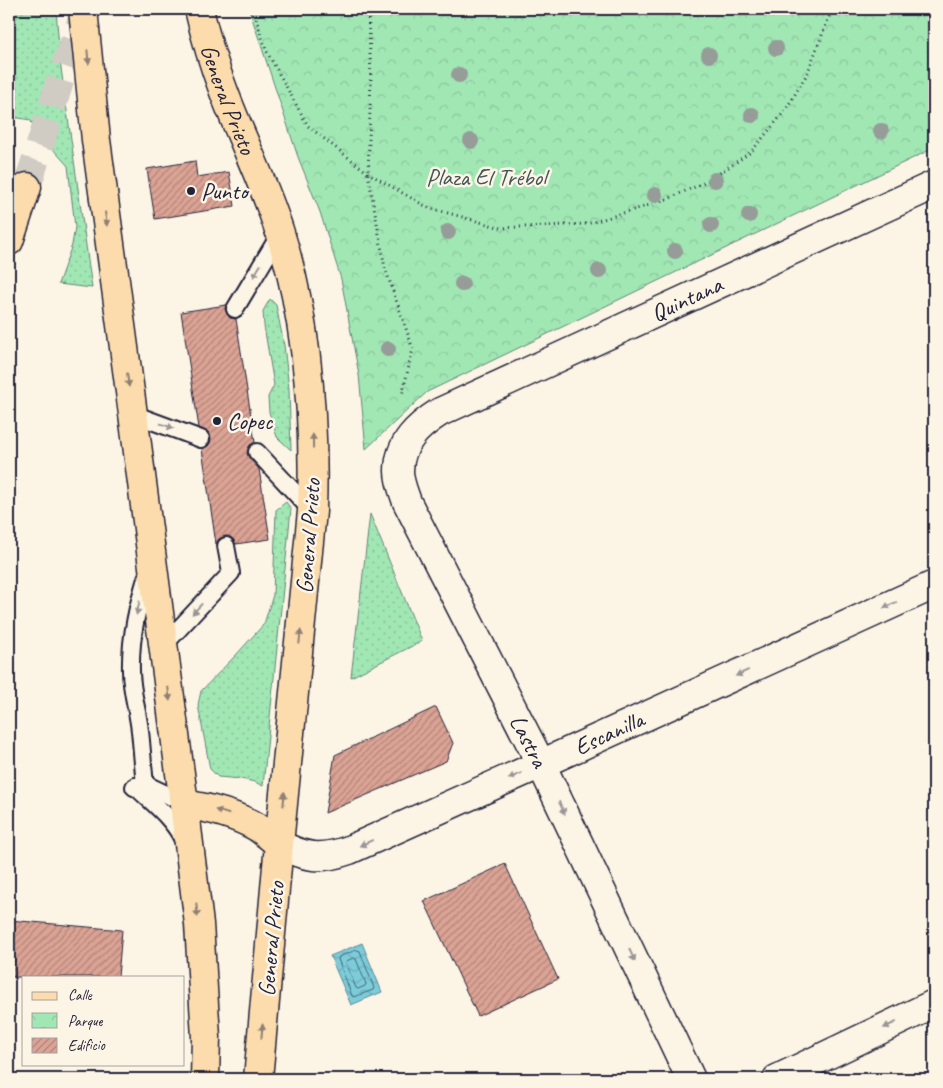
<svg xmlns="http://www.w3.org/2000/svg" width="943" height="1088" font-family="Caveat,sans-serif">
  <style>
    .grass { fill: url(#grass-dots); stroke: #628478 }
    .park { fill: url(#park-crowns); stroke: #628478 }
    .water { fill: url(#water-waves); stroke: #59889a }
    .lines { fill: none; stroke-linecap: round; stroke-linejoin: round }
    .shore { stroke: #46667a; stroke-width: 1 }
    .building { fill: url(#building-hatch); stroke: #22223b }
    .motorway-tunnel { stroke: #d0cbc3; stroke-width: 28; stroke-dasharray: 28 14; stroke-linecap: butt }
    .service-casing { stroke: #22223b; stroke-width: 20 }
    .minor-casing { stroke: #22223b; stroke-width: 31 }
    .tertiary-casing { stroke: #22223b; stroke-width: 31 }
    .primary-casing { stroke: #22223b; stroke-width: 31 }
    .motorway-casing { stroke: #22223b; stroke-width: 31 }
    .path { stroke: #22223b; stroke-width: 3; stroke-dasharray: 1 4; stroke-linecap: butt }
    .service { stroke: #fcf5e5; stroke-width: 16 }
    .minor { stroke: #fcf5e5; stroke-width: 28 }
    .tertiary { stroke: #fcf5e5; stroke-width: 28 }
    .primary { stroke: #fcdcac; stroke-width: 28 }
    .motorway { stroke: #fcdcac; stroke-width: 28 }
    .tree { fill: #969c98 }
    .oneway { fill: #8f7f74 }
    .oneway2 { fill: #9a9698 }
    .poi-dot { fill: #22223b; stroke: #fcf5e5; stroke-width: 2 }
    .labels { text-anchor: middle; stroke-width: 5; stroke-linejoin: round; paint-order: stroke }
    .street-label { font-size: 24px; fill: #22223b; stroke: #fcf5e5 }
    .park-label { font-size: 24px; fill: #425359; stroke: #fcf5e5 }
    .poi-label { font-size: 24px; fill: #22223b; stroke: #fcf5e5; text-anchor: start }
  </style>
  <defs>
    <pattern id="grass-dots" width="8" height="8" patternUnits="userSpaceOnUse" patternTransform="scale(1.25)"><rect width="8" height="8" fill="#a1e7b4"/><path d="M2 2h.1M6 6h.1" fill="none" stroke="#8ac69c" stroke-width="1.8" stroke-linecap="round"/></pattern>
    <pattern id="park-crowns" width="20" height="18" patternUnits="userSpaceOnUse" patternTransform="scale(1.25)"><rect width="20" height="18" fill="#a1e7b4"/><path d="M2 6a3 3 0 1 1 6 0M12 15a3 3 0 1 1 6 0" fill="none" stroke="#8ac69c"/></pattern>
    <pattern id="water-waves" width="16" height="10" patternUnits="userSpaceOnUse" patternTransform="scale(1.25)"><rect width="16" height="10" fill="#7dccd9"/><path d="M0 5q4-4 8 0t8 0" fill="none" stroke="#6cafbb"/></pattern>
    <pattern id="building-hatch" width="6" height="6" patternUnits="userSpaceOnUse" patternTransform="scale(1.25)"><rect width="6" height="6" fill="#dba394"/><path d="M-1 1l2-2M0 6l6-6M5 7l2-2" fill="none" stroke="#b1847a"/></pattern>
  </defs>
  <rect width="100%" height="100%" fill="#fcf5e5"/>
  <filter id="ink" filterUnits="userSpaceOnUse"><feTurbulence type="fractalNoise" baseFrequency=".02" numOctaves="2"/><feDisplacementMap in="SourceGraphic" scale="10" xChannelSelector="R" yChannelSelector="G"/><feConvolveMatrix kernelMatrix="1 2 1 2 8 2 1 2 1" color-interpolation-filters="sRGB"/></filter>
  <g filter="url(#ink)">
    <!-- grass -->
    <g class="grass">
      <polygon points="9,9 56,9 60,61 92,288 58,284 72,245 75,227 68,166 36,130 30,120 19,118 9,118"/>
      <polygon points="270,299 276,305 284,345 289,389 291,450 277,437 269,412 268,397 274,385 264,326 263,311"/>
      <polygon points="286,502 291,509 263,786 255,782 241,779 218,777 210,769 198,705 201,691 237,654 264,624 273,595 276,510"/>
      <polygon points="370,514 422,641 351,677"/>
    </g>
    <!-- park -->
    <polygon class="park" points="249,9 934,9 934,148 427,392 366,449 359,375 341,279 320,212 298,157"/>
    <!-- water -->
    <polygon class="water" points="362,943 382,992 351,1005 330,956"/>
    <g class="lines">
      <!-- shore -->
      <g class="shore">
        <polygon points="357,950 360,951 374,988 373,990 354,997 352,996 338,959 339,957"/>
        <polygon points="354,958 356,959 366,984 365,986 358,989 356,988 346,963 347,961"/>
      </g>
    </g>
    <!-- building -->
    <g class="building">
      <polygon points="195,161 197,177 229,172 235,206 155,219 147,169"/>
      <polygon points="226,305 225,309 227,314 230,318 236,319 255,442 250,445 248,449 247,454 250,459 259,469 270,539 236,544 233,539 229,536 225,536 219,539 216,544 202,449 208,446 210,443 211,438 208,432 199,428 181,312"/>
      <polygon points="436,707 453,743 446,761 325,813 335,755"/>
      <polygon points="505,864 558,979 478,1016 424,901"/>
      <polygon points="9,920 122,930 118,977 9,977"/>
    </g>
    <g class="lines">
      <!-- motorway-tunnel -->
      <polyline class="motorway-tunnel" points="27,187 61,78 85,11"/>
      <!-- service casing -->
      <g class="service-casing">
        <g id="service">
          <polyline points="235,309 280,234"/>
          <polyline points="133,414 201,439"/>
          <polyline points="257,452 312,511"/>
          <polyline points="163,646 231,573 226,546"/>
          <path d="M145,784c-2,-17 -3,-35 -5,-53 -2,-20 -9,-40 -9,-60 -1,-35 7,-69 18,-101"/>
          <path d="M135,786c17,17 38,32 48,54"/>
          <polyline points="134,787 145,784 166,794 184,804"/>
        </g>
      </g>
      <!-- minor casing -->
      <g class="minor-casing">
        <g id="minor">
          <path id="s1" d="M691,1079l-150,-315 -134,-262c-3,-9 -8,-20 -8,-31 0,-28 19,-45 41,-59l494,-227"/>
          <polyline points="777,1079 934,1004"/>
        </g>
      </g>
      <!-- tertiary casing -->
      <g class="tertiary-casing">
        <g id="tertiary">
          <path id="s2" d="M279,844c26,14 42,16 70,6l192,-86 393,-179"/>
        </g>
      </g>
      <!-- primary casing -->
      <g class="primary-casing">
        <g id="primary">
          <polyline points="83,9 96,140 133,414 184,804 199,924 206,1037 205,1079"/>
          <path id="s3" d="M199,9c6,27 15,57 25,83 18,48 41,93 56,141 28,90 35,185 32,278l-33,333 -21,235"/>
          <path d="M184,804c26,4 50,10 73,23 8,5 15,12 22,17"/>
        </g>
      </g>
      <!-- motorway casing -->
      <g class="motorway-casing">
        <polyline id="motorway" points="9,241 27,187"/>
      </g>
      <!-- path -->
      <g class="path">
        <polyline points="253,9 266,50 308,126 368,173 427,207 501,228 587,224 663,201 708,181 751,152 785,111 807,74 829,17 831,9"/>
        <polyline points="368,9 371,77 368,173 385,268 413,349 402,395"/>
      </g>
      <!-- service -->
      <use href="#service" class="service"/>
      <!-- minor -->
      <use href="#minor" class="minor"/>
      <!-- tertiary -->
      <use href="#tertiary" class="tertiary"/>
      <!-- primary -->
      <use href="#primary" class="primary"/>
      <!-- motorway -->
      <use href="#motorway" class="motorway"/>
    </g>
    <!-- trees -->
    <g class="tree">
      <circle cx="776" cy="48" r="8"/>
      <circle cx="709" cy="55" r="8"/>
      <circle cx="459" cy="75" r="8"/>
      <circle cx="752" cy="115" r="8"/>
      <circle cx="881" cy="131" r="8"/>
      <circle cx="471" cy="141" r="8"/>
      <circle cx="715" cy="180" r="8"/>
      <circle cx="655" cy="195" r="8"/>
      <circle cx="749" cy="215" r="8"/>
      <circle cx="711" cy="225" r="8"/>
      <circle cx="448" cy="232" r="8"/>
      <circle cx="675" cy="251" r="8"/>
      <circle cx="599" cy="271" r="8"/>
      <circle cx="462" cy="284" r="8"/>
      <circle cx="388" cy="349" r="8"/>
    </g>
    <!-- one-way arrows -->
    <defs><path id="oneway-solid" d="M-6-.8H1V-3.2L6.5 0L1 3.2V.8H-6Z" transform="scale(1.25)"/></defs>
    <g class="oneway">
      <use href="#oneway-solid" transform="translate(88 57) rotate(85)"/>
      <use href="#oneway-solid" transform="translate(106 219) rotate(82)"/>
      <use href="#oneway-solid" transform="translate(128 380) rotate(82)"/>
      <use href="#oneway-solid" transform="translate(313 441) rotate(-91)"/>
      <use href="#oneway-solid" transform="translate(300 637) rotate(-84)"/>
      <use href="#oneway-solid" transform="translate(169 694) rotate(83)"/>
      <use href="#oneway-solid" transform="translate(284 799) rotate(-84)"/>
      <use href="#oneway-solid" transform="translate(222 812) rotate(-162)"/>
      <use href="#oneway-solid" transform="translate(197 910) rotate(84)"/>
      <use href="#oneway-solid" transform="translate(262 1031) rotate(-85)"/>
    </g>
    <g class="oneway2">
      <use href="#oneway-solid" transform="translate(257 271) rotate(121)"/>
      <use href="#oneway-solid" transform="translate(167 426) rotate(20)"/>
      <use href="#oneway-solid" transform="translate(890 605) rotate(155)"/>
      <use href="#oneway-solid" transform="translate(138 608) rotate(103)"/>
      <use href="#oneway-solid" transform="translate(197 609) rotate(133)"/>
      <use href="#oneway-solid" transform="translate(742 673) rotate(155)"/>
      <use href="#oneway-solid" transform="translate(515 776) rotate(156)"/>
      <use href="#oneway-solid" transform="translate(562 808) rotate(65)"/>
      <use href="#oneway-solid" transform="translate(366 843) rotate(156)"/>
      <use href="#oneway-solid" transform="translate(632 955) rotate(65)"/>
      <use href="#oneway-solid" transform="translate(890 1025) rotate(155)"/>
    </g>
  </g>
  <!-- markers -->
  <g class="poi-dot">
    <circle cx="191" cy="191" r="5"/>
    <circle cx="217" cy="421" r="5"/>
  </g>
  <g class="labels">
    <!-- street labels -->
    <g class="street-label">
      <text dy="8" stroke="none"><textPath href="#s3" startOffset="95">General Prieto</textPath></text>
      <text dy="8" stroke="none"><textPath href="#s1" startOffset="1022">Quintana</textPath></text>
      <text transform="translate(308 536) rotate(-86)" y="8">General Prieto</text>
      <text dy="8" stroke="none"><textPath href="#s2" startOffset="358">Escanilla</textPath></text>
      <text transform="translate(529 741) rotate(63)" y="8">Lastra</text>
      <text transform="translate(271 939) rotate(-85)" y="8">General Prieto</text>
    </g>
    <!-- park labels -->
    <g class="park-label">
      <text x="486" y="185">Plaza El Trébol</text>
    </g>
    <!-- poi labels -->
    <g class="poi-label">
      <text x="201" y="199">Punto</text>
      <text x="227" y="429">Copec</text>
    </g>
  </g>
  <!-- margin -->
  <rect width="943" height="1088" fill="none" stroke="#fcf5e5" stroke-width="30"/>
  <rect x="15" y="15" width="913" height="1058" fill="none" stroke="#22223b" stroke-width="2" filter="url(#ink)"/>
  <!-- legend -->
  <rect x="22" y="976" width="162" height="90" fill="#fcf5e5" stroke="#a5a1a1"/>
  <rect x="32" y="992" width="25" height="8" fill="#fcdcac" stroke="#a5a1a1"/>
  <text x="68" y="1000" font-size="15" fill="#22223b">Calle</text>
  <rect x="32" y="1013" width="25" height="15" fill="url(#park-crowns)" stroke="#a5a1a1"/>
  <text x="68" y="1026" font-size="15" fill="#22223b">Parque</text>
  <rect x="32" y="1038" width="25" height="15" fill="url(#building-hatch)" stroke="#a5a1a1"/>
  <text x="68" y="1050" font-size="15" fill="#22223b">Edificio</text>
</svg>
